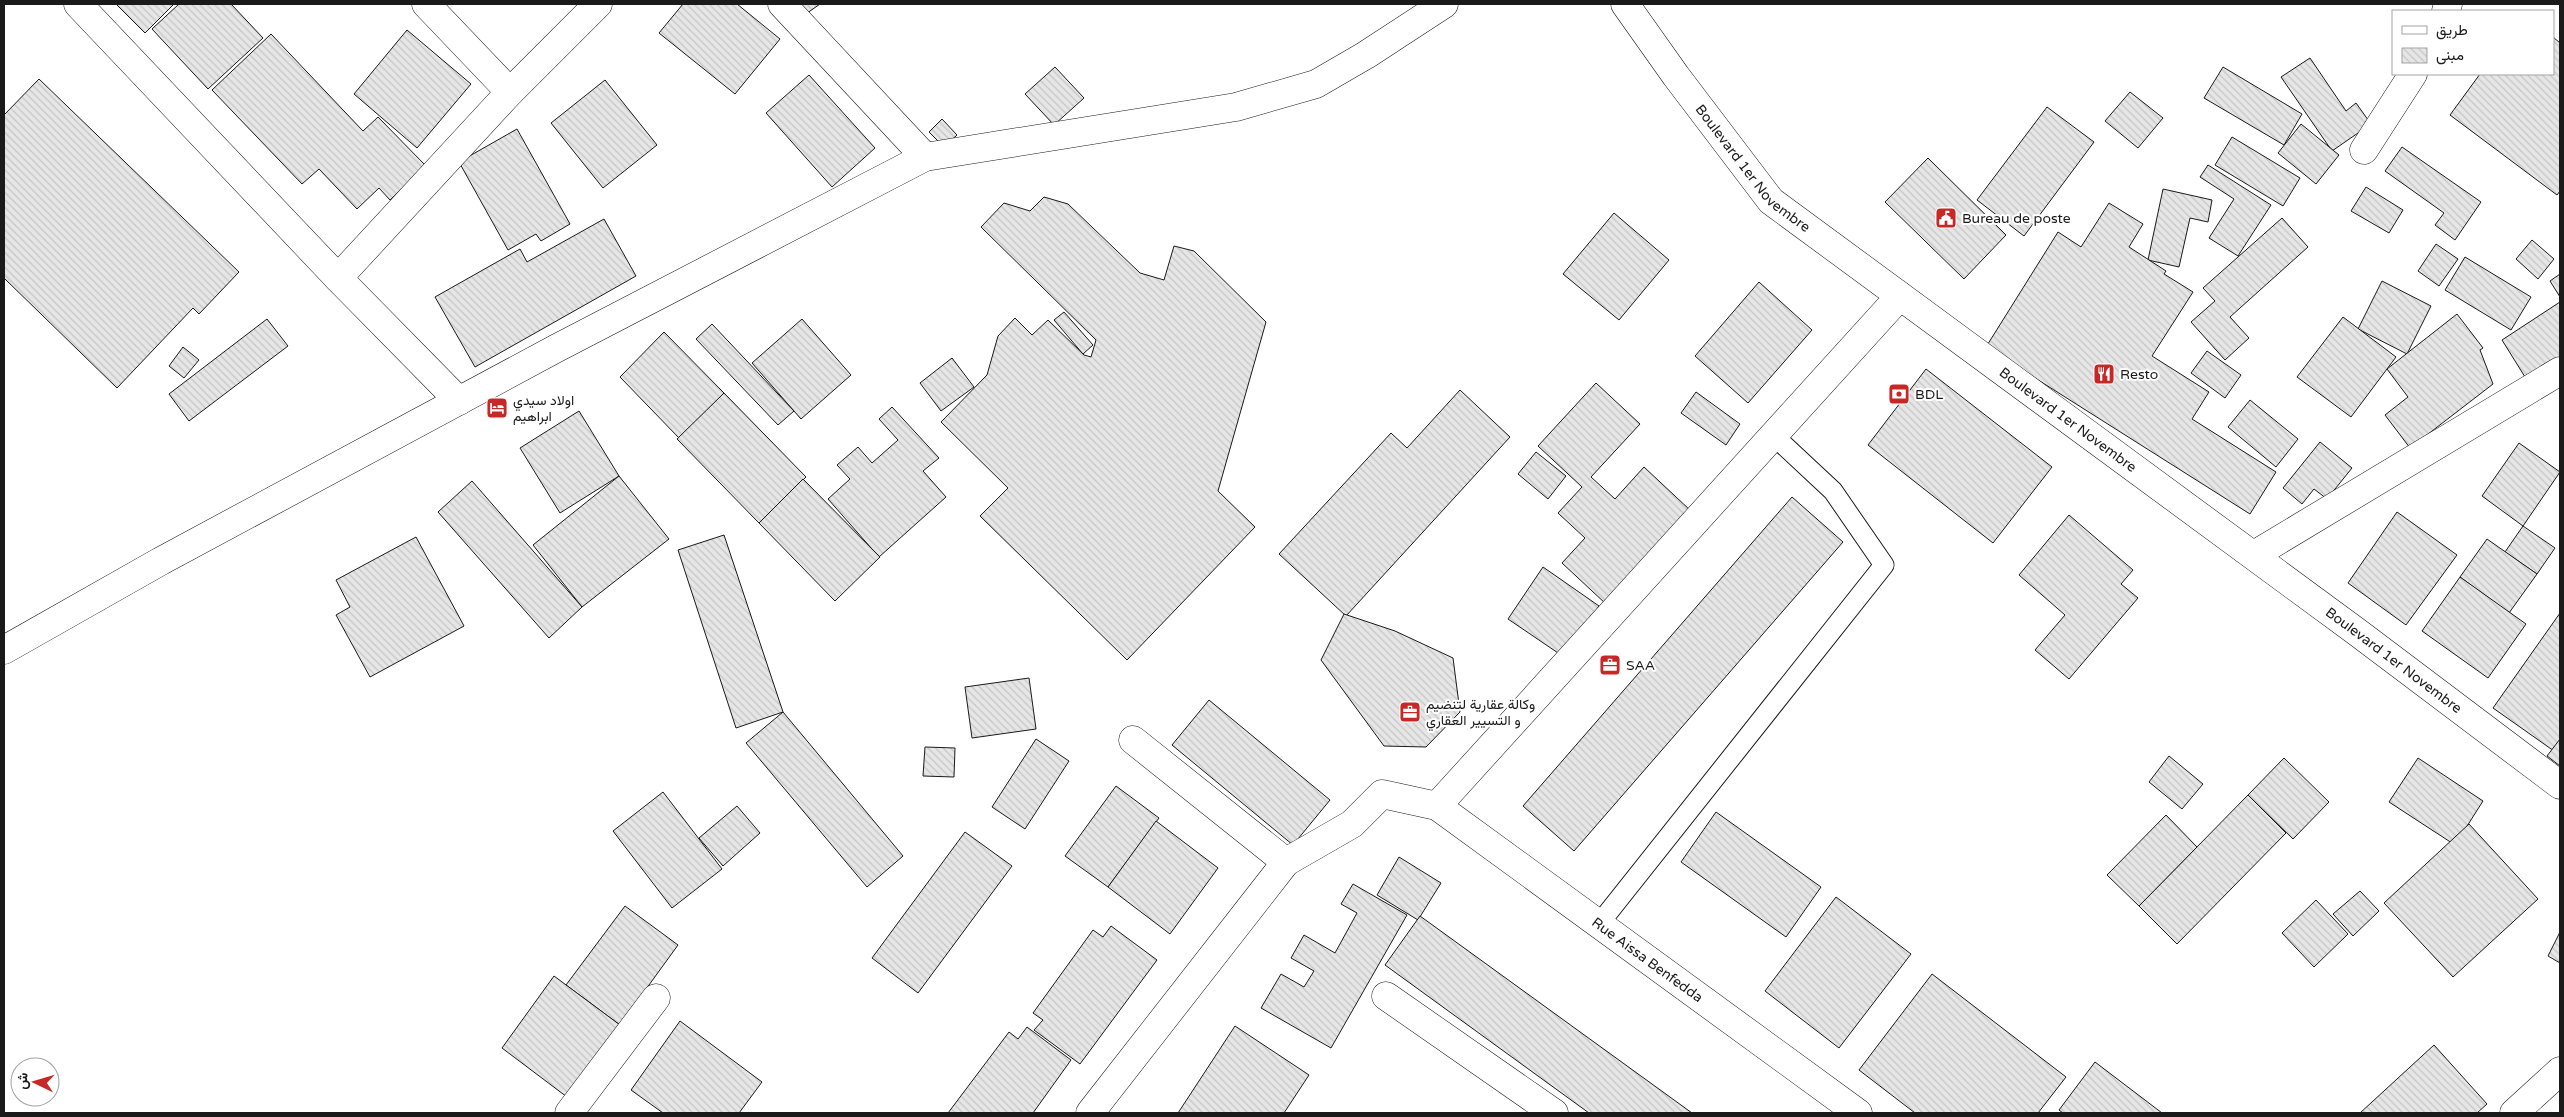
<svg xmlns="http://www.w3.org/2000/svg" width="2564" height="1117" font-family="'Varela Round',Vazirmatn,sans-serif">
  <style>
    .building { fill: url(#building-back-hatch); stroke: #1a1a1a }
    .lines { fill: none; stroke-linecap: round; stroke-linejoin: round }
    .lane-casing { stroke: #1a1a1a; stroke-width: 21 }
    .street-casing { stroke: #1a1a1a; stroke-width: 29 }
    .secondary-casing { stroke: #1a1a1a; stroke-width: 29 }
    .primary-casing { stroke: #1a1a1a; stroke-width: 29 }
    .lane { stroke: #fff; stroke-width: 19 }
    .street { stroke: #fff; stroke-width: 28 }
    .secondary { stroke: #fff; stroke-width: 28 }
    .primary { stroke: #fff; stroke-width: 28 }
    .labels { text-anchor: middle; stroke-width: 4; stroke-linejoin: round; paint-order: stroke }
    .street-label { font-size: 14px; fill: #1a1a1a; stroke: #fff }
    .poi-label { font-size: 14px; fill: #1a1a1a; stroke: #fff; text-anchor: start }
  </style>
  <defs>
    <pattern id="building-back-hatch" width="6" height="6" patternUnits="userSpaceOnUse" patternTransform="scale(1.25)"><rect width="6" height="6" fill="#e6e6e6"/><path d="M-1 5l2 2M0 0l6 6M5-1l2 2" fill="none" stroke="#c5c5c5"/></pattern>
  </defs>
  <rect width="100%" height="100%" fill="#fff"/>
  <!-- building -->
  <g class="building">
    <polygon points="116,4 174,4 145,33"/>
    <polygon points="179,4 231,4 263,38 208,89 152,29"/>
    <polygon points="683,4 737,4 780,39 735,94 659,33"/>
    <polygon points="793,4 820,4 803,16"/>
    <polygon points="407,30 471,84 417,148 354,94"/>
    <polygon points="271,34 363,131 378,117 426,166 390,200 379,188 357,209 319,169 302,184 212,90"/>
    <polygon points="2553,37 2560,43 2560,191 2557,195 2450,115 2480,74 2553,74"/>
    <polygon points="2310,58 2346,111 2356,103 2371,124 2332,151 2281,77"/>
    <polygon points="1055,67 1084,98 1054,125 1025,94"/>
    <polygon points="2223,67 2302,114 2284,145 2204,98"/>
    <polygon points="809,75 875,148 832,187 766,113"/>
    <polygon points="39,79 239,272 199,314 193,308 117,388 4,278 4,115"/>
    <polygon points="605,80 657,145 603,188 551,123"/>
    <polygon points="2130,92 2163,118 2138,148 2105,121"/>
    <polygon points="2047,107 2094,142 2024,236 1977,200"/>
    <polygon points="942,119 957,135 944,147 929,132"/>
    <polygon points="2301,124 2339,155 2316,184 2278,153"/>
    <polygon points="517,129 570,224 541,241 536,234 508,250 459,162"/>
    <polygon points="2232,137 2300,178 2283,206 2215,165"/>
    <polygon points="2402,147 2481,202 2455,240 2435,225 2444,213 2385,171"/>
    <polygon points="1928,158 2006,235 1964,279 1885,202"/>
    <polygon points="2208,165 2271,205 2238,256 2209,238 2234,199 2200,177"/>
    <polygon points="2366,187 2403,210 2389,233 2351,211"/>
    <polygon points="2163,189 2212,200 2208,222 2190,218 2179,267 2148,260"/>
    <polygon points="1044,197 1068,204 1140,273 1164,280 1174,246 1194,251 1266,322 1218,491 1255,527 1127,660 980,516 1008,488 941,422 987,375 998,336 1015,318 1032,335 1048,320 1084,355 1091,357 1096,340 981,227 1004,203 1030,211"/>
    <polygon points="2109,203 2143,224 2129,247 2166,271 2164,274 2193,292 2152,356 2209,392 2192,419 2276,472 2250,514 1986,347 2058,232 2081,247"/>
    <polygon points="1614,213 1669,260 1619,320 1563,274"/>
    <polygon points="2282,218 2308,247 2230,317 2249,338 2225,360 2191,322 2215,301 2203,288"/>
    <polygon points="604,219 636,276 475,367 435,297 520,249 527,262"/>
    <polygon points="2532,240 2554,259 2538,279 2516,259"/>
    <polygon points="2436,244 2458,259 2439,286 2418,271"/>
    <polygon points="2465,257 2531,297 2511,330 2445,290"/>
    <polygon points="2560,274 2560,297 2550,281"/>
    <polygon points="2382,281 2431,306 2407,354 2358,329"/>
    <polygon points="1759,282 1812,330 1748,403 1695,356"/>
    <polygon points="2560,302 2560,365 2530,385 2502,340"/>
    <polygon points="1064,312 1093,345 1083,354 1054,320"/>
    <polygon points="2457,314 2483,348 2480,350 2493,384 2410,448 2385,415 2408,397 2387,369"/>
    <polygon points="2343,317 2396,357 2351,417 2297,377"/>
    <polygon points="267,319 288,346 189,421 169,394"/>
    <polygon points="802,319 851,375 801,419 752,363"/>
    <polygon points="712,324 794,411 778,425 696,339"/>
    <polygon points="664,332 724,393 679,438 620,377"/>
    <polygon points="183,347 199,360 184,378 169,366"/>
    <polygon points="2207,351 2241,375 2225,398 2191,373"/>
    <polygon points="952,358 974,387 941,411 920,383"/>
    <polygon points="1926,369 2052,467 1993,543 1868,445"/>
    <polygon points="1596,383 1640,424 1591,477 1615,499 1644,467 1691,511 1606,604 1562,563 1585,538 1558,513 1582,487 1538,446"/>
    <polygon points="1460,390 1510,437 1346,616 1279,554 1391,433 1407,448"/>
    <polygon points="1696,392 1740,424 1726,445 1681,413"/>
    <polygon points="724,393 806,477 759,523 677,439"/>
    <polygon points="2250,400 2298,439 2276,467 2228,427"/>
    <polygon points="892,407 939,458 923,471 946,497 879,557 828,499 850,479 837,465 858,447 872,463 898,440 879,419"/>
    <polygon points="579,411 619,476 560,513 520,448"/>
    <polygon points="2320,442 2352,468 2327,499 2314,489 2302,504 2283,488"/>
    <polygon points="2519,443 2560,472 2523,526 2482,496"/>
    <polygon points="1536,452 1566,476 1548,499 1518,474"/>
    <polygon points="619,476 669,539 582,607 533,545"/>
    <polygon points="803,479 880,557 835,601 759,523"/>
    <polygon points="472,481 582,607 549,638 438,512"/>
    <polygon points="1792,497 1843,542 1574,851 1523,806"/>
    <polygon points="2397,512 2457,555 2406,625 2348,583"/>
    <polygon points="2069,515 2133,570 2121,584 2138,598 2069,679 2035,650 2065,615 2019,575"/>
    <polygon points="2523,526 2555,548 2537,574 2505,552"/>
    <polygon points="724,535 783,712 736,728 678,550"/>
    <polygon points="416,537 464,626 370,677 336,615 350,607 336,580"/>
    <polygon points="2487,539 2537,574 2509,613 2460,577"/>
    <polygon points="1543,567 1599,606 1564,657 1508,619"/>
    <polygon points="2460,577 2526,624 2488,678 2422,631"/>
    <polygon points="2560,613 2560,742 2554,751 2493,708"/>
    <polygon points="1344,614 1395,631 1453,658 1460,712 1426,747 1384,746 1321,660"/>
    <polygon points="1029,678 1036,729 972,738 965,687"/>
    <polygon points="1209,700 1330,800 1293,845 1172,745"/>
    <polygon points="783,712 903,856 867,887 746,743"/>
    <polygon points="1036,739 1069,761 1025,829 992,807"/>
    <polygon points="2560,739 2560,766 2547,756"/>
    <polygon points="925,747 955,748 954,777 923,776"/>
    <polygon points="2169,756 2203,784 2182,809 2149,782"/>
    <polygon points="2284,758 2329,802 2293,839 2248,795"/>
    <polygon points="2418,758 2483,801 2455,845 2389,802"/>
    <polygon points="1116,786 1159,818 1108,887 1065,856"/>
    <polygon points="663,792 722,869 672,908 613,831"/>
    <polygon points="2248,795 2286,833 2177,944 2139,906"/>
    <polygon points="737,806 760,833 723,866 699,838"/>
    <polygon points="1716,812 1821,887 1786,937 1681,862"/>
    <polygon points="2166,815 2197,847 2139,906 2107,875"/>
    <polygon points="1156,821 1218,868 1170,934 1108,887"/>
    <polygon points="2469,824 2538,899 2453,977 2384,903"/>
    <polygon points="965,832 1012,866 918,993 872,958"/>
    <polygon points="1399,857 1441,883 1418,920 1377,895"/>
    <polygon points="1353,884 1407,915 1331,1048 1261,1008 1281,974 1304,987 1314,971 1291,958 1304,935 1335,953 1357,913 1341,904"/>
    <polygon points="2360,891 2379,911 2353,936 2333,914"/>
    <polygon points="1836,897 1911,954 1839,1048 1765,991"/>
    <polygon points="2316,900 2348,934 2314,967 2282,933"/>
    <polygon points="625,906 678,945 620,1025 566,985"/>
    <polygon points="1420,916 1692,1113 1589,1113 1385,965"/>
    <polygon points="1111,926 1157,960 1080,1064 1034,1030 1043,1020 1033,1013 1093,930 1103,937"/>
    <polygon points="2560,932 2560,963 2548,956"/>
    <polygon points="1932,974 2066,1077 2038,1113 1915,1113 1859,1070"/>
    <polygon points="554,976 620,1025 567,1097 502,1048"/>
    <polygon points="680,1021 762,1082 739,1113 663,1113 631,1090"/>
    <polygon points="1235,1026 1309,1075 1284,1113 1178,1113"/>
    <polygon points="1027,1027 1071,1060 1033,1113 948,1113 1009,1032 1018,1039"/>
    <polygon points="2434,1045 2487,1104 2477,1113 2360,1113"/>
    <polygon points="2095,1062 2162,1113 2063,1113 2059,1110"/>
  </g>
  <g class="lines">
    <!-- lane casing -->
    <g class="lane-casing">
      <polyline id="lane" points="1599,924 1884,565 1833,491 1773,435"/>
    </g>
    <!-- street casing -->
    <g class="street-casing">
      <g id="street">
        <polyline points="78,4 338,278 459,401"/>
        <polyline points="426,4 510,92"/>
        <polyline points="782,4 925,157"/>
        <polyline points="2446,11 2448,4"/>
        <polyline points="2364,150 2413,74"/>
        <polyline points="338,278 510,92 598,4"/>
        <polyline points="2254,555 2560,371"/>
        <polyline points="1133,740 1286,862"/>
        <polyline points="1437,806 1900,296"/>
        <polyline points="1386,996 1554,1113"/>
        <polyline points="569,1113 656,998"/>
        <path id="s1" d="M1090,1113l196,-251 66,-38 30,-30 55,12 421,307"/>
        <polyline points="2514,1113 2560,1071"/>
      </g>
    </g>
    <!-- secondary casing -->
    <g class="secondary-casing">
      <polyline id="secondary" points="4,650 161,561 557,348 925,157 1236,107 1316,84 1366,55 1444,4"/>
    </g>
    <!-- primary casing -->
    <g class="primary-casing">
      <g id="primary">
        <path id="s2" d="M1625,4l51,72 95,125 586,431 203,153"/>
      </g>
    </g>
    <!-- lane -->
    <use href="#lane" class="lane"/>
    <!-- street -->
    <use href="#street" class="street"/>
    <!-- secondary -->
    <use href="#secondary" class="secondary"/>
    <!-- primary -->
    <use href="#primary" class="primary"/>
  </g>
  <!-- icons -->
  <defs>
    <g id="civic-square" transform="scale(1.125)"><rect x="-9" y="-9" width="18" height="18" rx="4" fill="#c62828" stroke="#fff"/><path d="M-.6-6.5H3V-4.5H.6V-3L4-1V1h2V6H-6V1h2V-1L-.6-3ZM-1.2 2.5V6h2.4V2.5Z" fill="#fff"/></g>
    <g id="restaurant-square" transform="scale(1.125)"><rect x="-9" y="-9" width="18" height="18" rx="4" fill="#c62828" stroke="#fff"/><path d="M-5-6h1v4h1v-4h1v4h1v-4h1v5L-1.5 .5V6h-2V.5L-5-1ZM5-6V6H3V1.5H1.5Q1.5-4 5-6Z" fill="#fff"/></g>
    <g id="bank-square" transform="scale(1.125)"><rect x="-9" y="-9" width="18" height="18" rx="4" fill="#c62828" stroke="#fff"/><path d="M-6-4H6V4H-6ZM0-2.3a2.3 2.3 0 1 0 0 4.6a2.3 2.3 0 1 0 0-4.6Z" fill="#fff"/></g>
    <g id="hotel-square" transform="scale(1.125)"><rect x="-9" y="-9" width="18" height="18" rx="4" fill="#c62828" stroke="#fff"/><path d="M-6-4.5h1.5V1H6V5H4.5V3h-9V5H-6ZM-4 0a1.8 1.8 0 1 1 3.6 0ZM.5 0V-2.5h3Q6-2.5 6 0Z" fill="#fff"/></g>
    <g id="office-square" transform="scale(1.125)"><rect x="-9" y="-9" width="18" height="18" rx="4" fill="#c62828" stroke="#fff"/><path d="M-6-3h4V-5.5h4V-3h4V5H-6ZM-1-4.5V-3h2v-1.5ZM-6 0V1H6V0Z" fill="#fff"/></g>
  </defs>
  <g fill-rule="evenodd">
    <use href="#civic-square" x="1946" y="218"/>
    <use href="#restaurant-square" x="2104" y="374"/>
    <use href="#bank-square" x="1899" y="394"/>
    <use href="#hotel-square" x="497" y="408"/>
    <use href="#office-square" x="1610" y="665"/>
    <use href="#office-square" x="1410" y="712"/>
  </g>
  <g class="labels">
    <!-- street labels -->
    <g class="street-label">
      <text dy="5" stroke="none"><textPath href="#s2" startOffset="209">Boulevard 1er Novembre</textPath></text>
      <text dy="5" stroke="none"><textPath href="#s2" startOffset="614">Boulevard 1er Novembre</textPath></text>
      <text dy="5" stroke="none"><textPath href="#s2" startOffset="1019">Boulevard 1er Novembre</textPath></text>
      <text dy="5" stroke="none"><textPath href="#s1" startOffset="754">Rue Aissa Benfedda</textPath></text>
    </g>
    <!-- poi labels -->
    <g class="poi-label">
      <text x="1962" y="223">Bureau de poste</text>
      <text x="2120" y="379">Resto</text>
      <text x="1915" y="399">BDL</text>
      <text x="513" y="405">اولاد سيدي<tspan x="513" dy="16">ابراهيم</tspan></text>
      <text x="1626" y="670">SAA</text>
      <text x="1426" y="709">وكالة عقارية لتنضيم<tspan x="1426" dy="16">و التسيير العقاري</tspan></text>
    </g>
  </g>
  <!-- border -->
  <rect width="2564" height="1117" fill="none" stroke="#1a1a1a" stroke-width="10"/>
  <!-- legend -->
  <rect x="2392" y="10" width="162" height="65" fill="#ffffff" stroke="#a3a3a3"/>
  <rect x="2402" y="26" width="25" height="8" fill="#ffffff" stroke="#a3a3a3"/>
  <text x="2436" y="35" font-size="15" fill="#1a1a1a">طريق</text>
  <rect x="2402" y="48" width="25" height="15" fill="url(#building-back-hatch)" stroke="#a3a3a3"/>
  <text x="2436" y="60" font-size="15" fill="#1a1a1a">مبنى</text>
  <!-- north arrow -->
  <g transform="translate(35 1082) rotate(275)"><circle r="24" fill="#ffffff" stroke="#a3a3a3"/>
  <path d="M0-4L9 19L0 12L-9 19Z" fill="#c62828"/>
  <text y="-8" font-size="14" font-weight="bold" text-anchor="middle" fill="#1a1a1a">ش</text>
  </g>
</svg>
